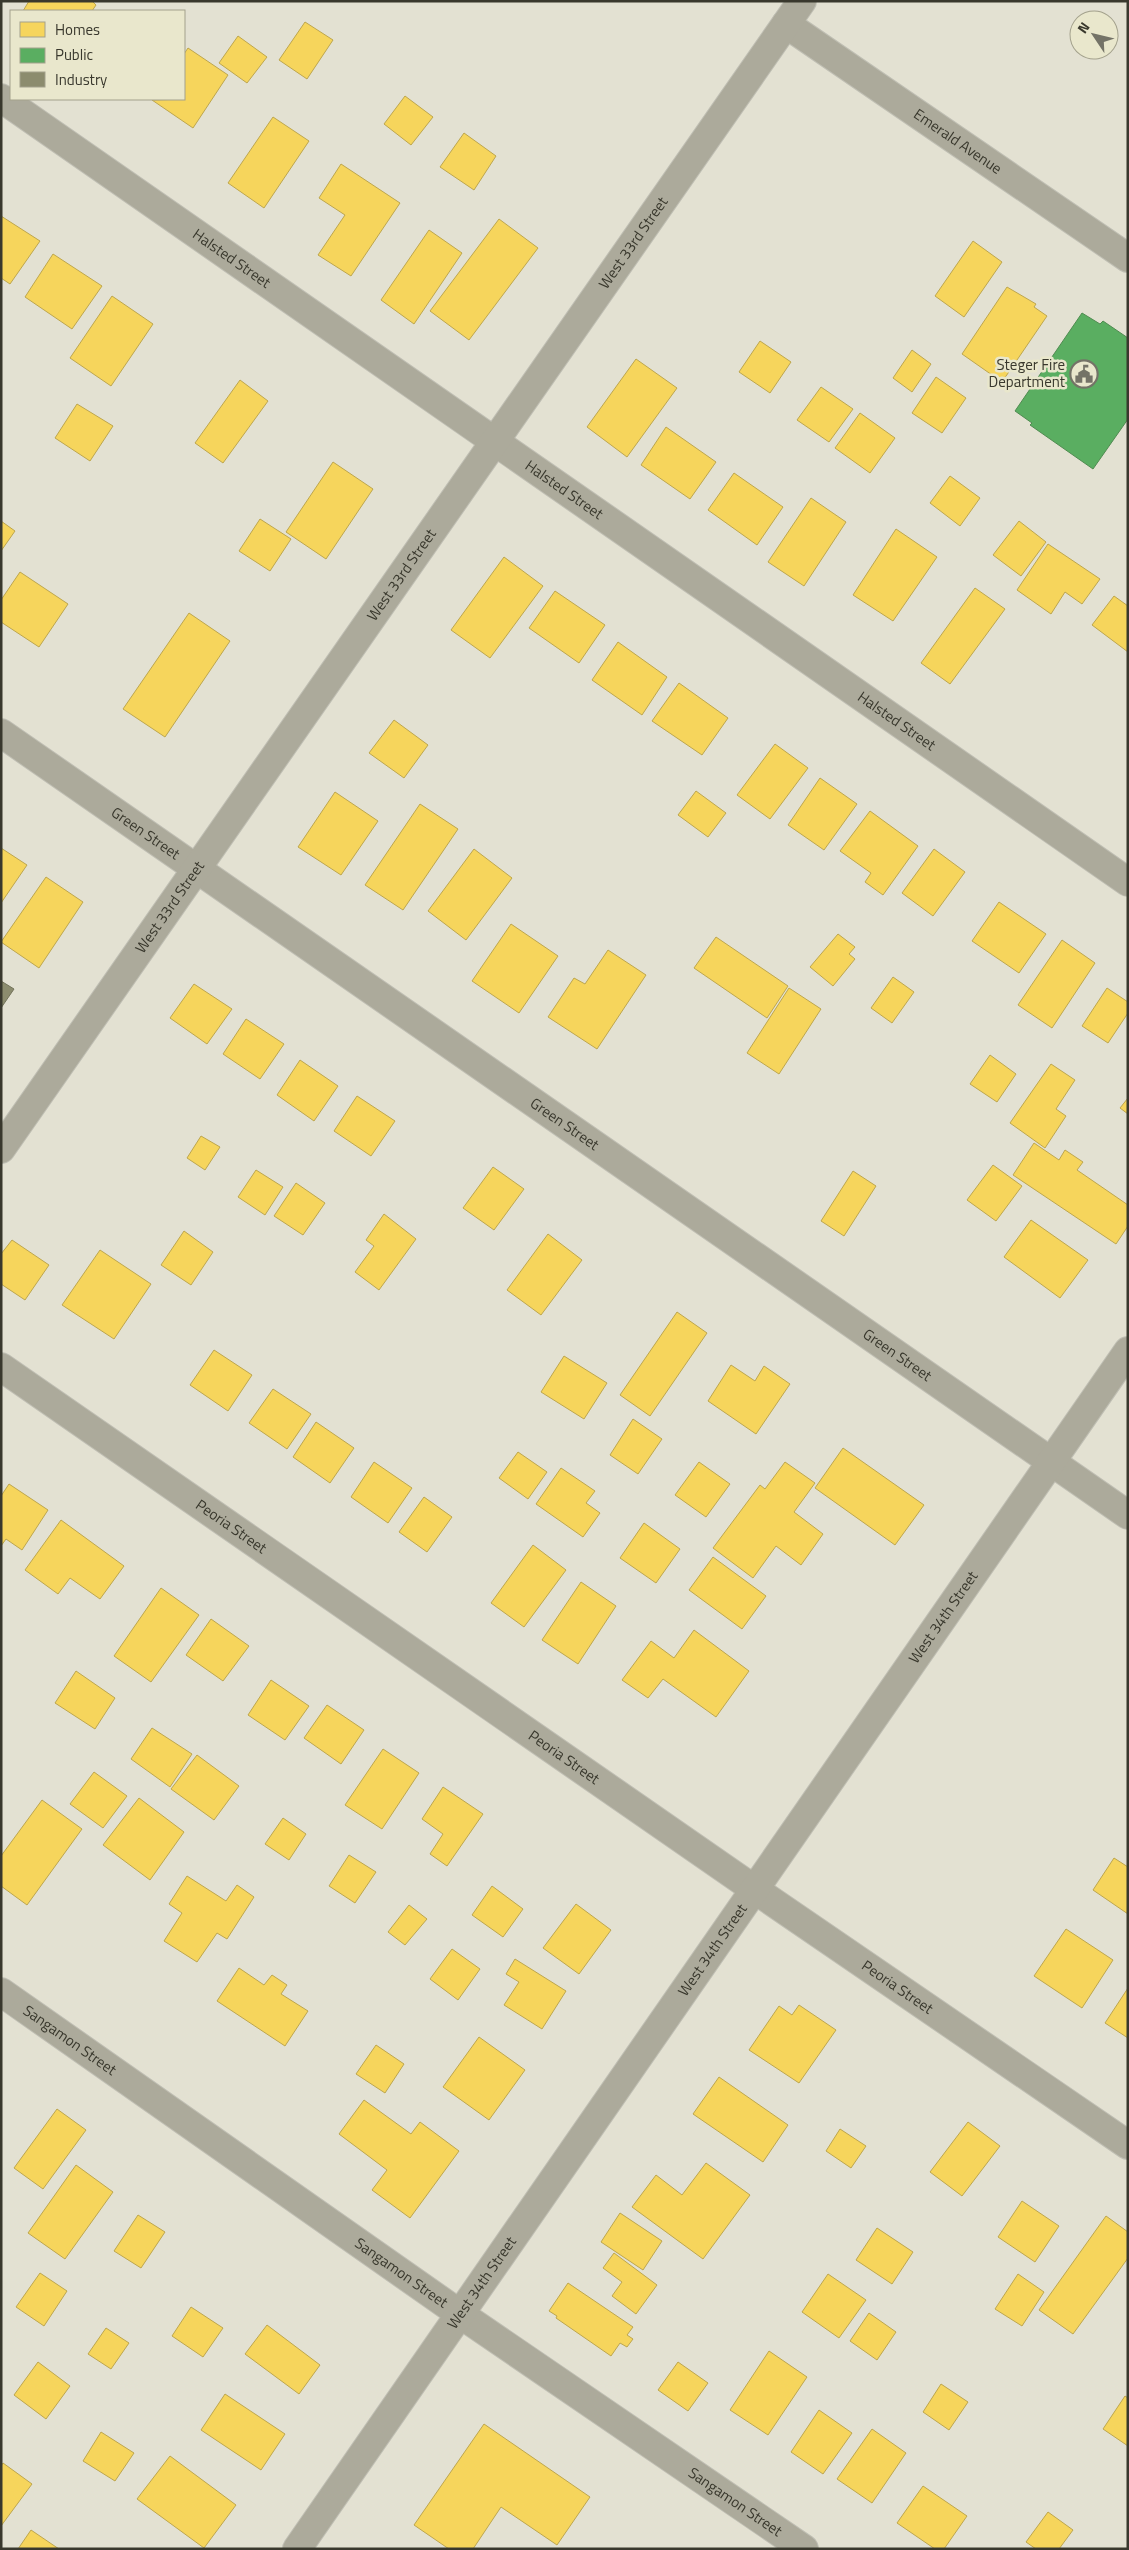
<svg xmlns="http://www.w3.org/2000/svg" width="1129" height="2550" font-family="'Titillium Web',sans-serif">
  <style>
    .homes { fill: #f6d55c; stroke: #bda64e }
    .public { fill: #5aae61; stroke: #508b51 }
    .industry { fill: #8c8c6e; stroke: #73735a }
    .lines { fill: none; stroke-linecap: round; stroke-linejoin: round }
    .minor-casing { stroke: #bfbeb3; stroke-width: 30 }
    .minor { stroke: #acaa9b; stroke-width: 28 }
    .labels { text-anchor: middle; stroke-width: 5; stroke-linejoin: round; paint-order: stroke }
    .street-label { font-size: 15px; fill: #39382d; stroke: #e9e7cc }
    .poi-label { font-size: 15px; fill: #39382d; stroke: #e9e7cc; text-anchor: end }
  </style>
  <rect width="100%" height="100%" fill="#e3e1d2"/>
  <!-- homes -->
  <g class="homes">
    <polygon points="29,1 92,1 96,5 92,11 23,11"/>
    <polygon points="305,22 333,40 307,79 279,60"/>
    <polygon points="238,36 267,57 247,83 219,63"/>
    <polygon points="188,48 228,75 193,128 152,100 184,99 184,54"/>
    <polygon points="405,96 433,117 411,145 384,124"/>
    <polygon points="273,117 309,141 264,208 228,183"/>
    <polygon points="464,133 496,156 474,190 440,167"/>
    <polygon points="341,164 400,203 351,276 318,255 345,215 319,198"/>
    <polygon points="1,216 40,241 10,284 1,278"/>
    <polygon points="499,219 538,248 469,340 430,311"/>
    <polygon points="429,230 462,253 414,324 381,300"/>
    <polygon points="973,241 1002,262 964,317 935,296"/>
    <polygon points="53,254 102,286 72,329 25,297"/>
    <polygon points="1007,287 1036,304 1034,307 1047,316 1002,382 962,354"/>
    <polygon points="112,296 153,324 111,386 70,358"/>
    <polygon points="760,341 791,362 770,393 739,372"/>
    <polygon points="912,350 931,364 912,392 893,378"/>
    <polygon points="636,359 677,388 627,457 587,427"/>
    <polygon points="936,377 966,398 942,433 912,413"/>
    <polygon points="240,380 268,401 223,463 195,443"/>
    <polygon points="821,387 853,409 829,442 797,420"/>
    <polygon points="77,404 113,426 90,461 55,438"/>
    <polygon points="860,413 895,438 870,473 835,448"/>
    <polygon points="666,427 716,462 690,499 641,465"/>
    <polygon points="333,462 373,489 326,559 286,532"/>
    <polygon points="734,473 783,507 757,545 708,510"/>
    <polygon points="950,476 980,498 960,526 930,503"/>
    <polygon points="811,498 846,522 804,586 768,562"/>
    <polygon points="260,519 291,539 270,571 239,551"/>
    <polygon points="1,521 15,531 1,551"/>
    <polygon points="1019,521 1046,542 1021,576 993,555"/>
    <polygon points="896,529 937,557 893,621 853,595"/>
    <polygon points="1048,544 1100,579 1082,604 1065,592 1051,614 1017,590"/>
    <polygon points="504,557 543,586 490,658 451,630"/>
    <polygon points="20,572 68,604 39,647 1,622 1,600"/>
    <polygon points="975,588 1005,609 950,684 921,663"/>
    <polygon points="555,591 605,625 579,663 529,628"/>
    <polygon points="1114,596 1128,606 1128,652 1092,625"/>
    <polygon points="189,613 230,641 165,737 123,709"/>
    <polygon points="618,642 667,677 642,715 592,680"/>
    <polygon points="679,683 728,718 702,755 652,721"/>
    <polygon points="394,720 428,745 404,778 369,753"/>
    <polygon points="775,744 808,768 770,819 737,795"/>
    <polygon points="820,778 857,804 824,850 788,825"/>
    <polygon points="696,791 726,813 708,837 678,815"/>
    <polygon points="335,792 378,821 341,875 298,847"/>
    <polygon points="420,804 458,829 403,910 365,885"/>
    <polygon points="870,811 918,846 883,895 865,882 871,873 840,851"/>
    <polygon points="1,848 27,865 1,903"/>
    <polygon points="474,849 512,878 466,940 428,911"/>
    <polygon points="934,849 965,872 933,916 902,893"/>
    <polygon points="46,877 83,902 39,968 1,942"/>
    <polygon points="999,902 1046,934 1019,973 972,941"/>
    <polygon points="511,924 558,956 519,1013 472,981"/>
    <polygon points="838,934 855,947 849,954 855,959 833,986 810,967"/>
    <polygon points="716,937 788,986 767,1018 694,968"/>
    <polygon points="1062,940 1095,963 1052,1028 1018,1005"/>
    <polygon points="608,950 646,975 597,1049 548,1017 574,978 585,984"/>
    <polygon points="893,977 914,992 892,1023 871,1008"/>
    <polygon points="194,984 232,1009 207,1044 170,1018"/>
    <polygon points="789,988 821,1009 779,1074 747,1053"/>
    <polygon points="1107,988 1128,1002 1128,1013 1108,1043 1082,1026"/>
    <polygon points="246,1019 284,1044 260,1079 223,1054"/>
    <polygon points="990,1055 1016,1074 997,1102 970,1084"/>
    <polygon points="300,1060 338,1086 314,1121 277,1095"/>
    <polygon points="1051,1064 1075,1080 1056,1109 1066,1116 1045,1148 1010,1123"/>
    <polygon points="357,1096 395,1121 371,1156 334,1131"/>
    <polygon points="1128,1098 1128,1114 1120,1108"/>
    <polygon points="201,1136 220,1147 205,1170 187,1158"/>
    <polygon points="1034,1143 1059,1160 1065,1150 1083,1162 1077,1170 1128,1205 1128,1226 1116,1244 1013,1175"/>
    <polygon points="993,1165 1022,1186 996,1221 967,1200"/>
    <polygon points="493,1167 524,1189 494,1230 463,1208"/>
    <polygon points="256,1170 283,1187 265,1215 238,1197"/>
    <polygon points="853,1171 876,1186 844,1236 821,1221"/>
    <polygon points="296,1183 325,1203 303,1235 274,1216"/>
    <polygon points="384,1214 416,1239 379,1290 355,1272 374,1246 366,1240"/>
    <polygon points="1031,1220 1088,1260 1060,1298 1004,1257"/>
    <polygon points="184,1231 213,1252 191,1285 161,1265"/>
    <polygon points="548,1234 582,1260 541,1315 507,1290"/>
    <polygon points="12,1240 49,1265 25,1300 1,1284 1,1254"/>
    <polygon points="100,1250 151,1284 114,1339 62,1305"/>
    <polygon points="677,1312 707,1333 650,1416 620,1395"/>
    <polygon points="214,1350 252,1375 228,1411 190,1385"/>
    <polygon points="564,1356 607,1383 584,1419 541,1392"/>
    <polygon points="731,1365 755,1381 764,1366 790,1384 756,1434 708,1401"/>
    <polygon points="273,1389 311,1414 287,1449 249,1423"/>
    <polygon points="633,1419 662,1439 638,1474 610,1455"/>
    <polygon points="316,1422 354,1448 330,1483 293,1457"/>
    <polygon points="843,1448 924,1505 895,1545 815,1488"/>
    <polygon points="518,1452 547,1472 528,1499 499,1478"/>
    <polygon points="374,1462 412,1488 388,1523 351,1497"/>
    <polygon points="699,1462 730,1484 706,1517 675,1495"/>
    <polygon points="785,1462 815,1483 794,1512 823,1534 801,1565 776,1546 753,1578 713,1548 760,1485 765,1489"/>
    <polygon points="561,1468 595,1491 586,1503 600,1513 583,1537 536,1504"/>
    <polygon points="9,1484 48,1510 22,1550 6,1539 1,1546 1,1496"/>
    <polygon points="424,1497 452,1517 427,1552 399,1532"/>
    <polygon points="61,1520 124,1566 100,1599 70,1578 58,1594 25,1570"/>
    <polygon points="644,1523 680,1549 656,1583 620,1558"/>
    <polygon points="533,1545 566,1570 524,1627 491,1603"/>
    <polygon points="713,1557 766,1596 742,1629 689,1590"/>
    <polygon points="581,1582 616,1606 578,1664 542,1640"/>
    <polygon points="161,1588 199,1615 151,1682 114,1656"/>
    <polygon points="211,1619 249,1646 223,1681 186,1655"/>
    <polygon points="694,1630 749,1671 716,1717 663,1679 648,1698 622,1680 651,1641 674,1658"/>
    <polygon points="76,1671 115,1698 95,1729 55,1703"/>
    <polygon points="271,1680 309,1706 285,1740 248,1715"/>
    <polygon points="327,1705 364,1730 341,1764 304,1738"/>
    <polygon points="152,1728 192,1754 170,1787 131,1759"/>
    <polygon points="383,1749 419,1773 382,1829 345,1805"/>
    <polygon points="197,1755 239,1786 214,1820 171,1789"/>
    <polygon points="94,1772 127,1796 103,1828 70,1804"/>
    <polygon points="443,1787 483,1814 447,1866 430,1854 443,1834 422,1819"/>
    <polygon points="139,1798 184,1832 150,1880 103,1845"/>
    <polygon points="42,1800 82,1829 27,1905 1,1886 1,1856"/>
    <polygon points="283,1818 306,1834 289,1860 265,1844"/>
    <polygon points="349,1855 376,1872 355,1903 329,1886"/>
    <polygon points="1114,1858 1128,1867 1128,1914 1093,1890"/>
    <polygon points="187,1876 226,1901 237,1885 254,1897 227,1939 217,1933 197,1962 164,1941 182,1913 169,1904"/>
    <polygon points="492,1886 523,1909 503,1937 472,1915"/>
    <polygon points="576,1904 611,1930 579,1974 543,1948"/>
    <polygon points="409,1905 427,1919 405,1945 388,1932"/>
    <polygon points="1066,1929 1113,1960 1082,2008 1034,1976"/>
    <polygon points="452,1949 480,1969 458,2000 430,1979"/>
    <polygon points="515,1959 566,1991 542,2029 504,2005 519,1982 506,1974"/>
    <polygon points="239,1968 264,1985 272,1975 287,1985 281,1994 308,2011 285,2046 217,2001"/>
    <polygon points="1128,1988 1128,2038 1105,2023"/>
    <polygon points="799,2005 836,2030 799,2083 749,2050 779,2006 792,2015"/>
    <polygon points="479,2037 525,2070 489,2120 443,2087"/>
    <polygon points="376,2045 404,2064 385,2093 356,2074"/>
    <polygon points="719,2077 788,2125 763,2162 693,2114"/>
    <polygon points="364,2100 411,2134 420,2122 459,2151 410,2218 372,2190 387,2170 339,2134"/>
    <polygon points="57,2109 86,2130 43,2189 14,2168"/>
    <polygon points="968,2122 1000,2146 962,2196 930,2172"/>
    <polygon points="840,2129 866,2146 851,2168 826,2151"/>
    <polygon points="706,2163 750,2195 703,2259 632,2207 656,2175 682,2195"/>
    <polygon points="76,2165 113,2192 65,2259 28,2233"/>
    <polygon points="1022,2201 1059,2226 1035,2262 998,2237"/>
    <polygon points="620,2213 662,2241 643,2270 601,2242"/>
    <polygon points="138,2215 165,2232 141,2268 114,2251"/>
    <polygon points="1106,2216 1128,2232 1128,2258 1073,2334 1039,2310"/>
    <polygon points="877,2228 913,2252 892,2284 856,2260"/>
    <polygon points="614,2253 657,2285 636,2314 612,2296 622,2282 603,2268"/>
    <polygon points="40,2273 67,2291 44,2326 16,2307"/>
    <polygon points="828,2274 866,2300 839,2338 802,2312"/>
    <polygon points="1018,2274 1044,2292 1022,2326 995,2309"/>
    <polygon points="568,2283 633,2327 627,2335 633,2339 627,2347 620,2343 611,2356 556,2318 557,2316 549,2311"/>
    <polygon points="191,2307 223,2328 203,2357 172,2336"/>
    <polygon points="869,2313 896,2332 877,2360 850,2341"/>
    <polygon points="267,2325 320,2365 299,2394 245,2354"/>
    <polygon points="106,2328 129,2343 111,2369 88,2354"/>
    <polygon points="769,2351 807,2377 768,2435 730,2410"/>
    <polygon points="38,2362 70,2386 46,2419 14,2395"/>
    <polygon points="678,2362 708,2383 688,2411 658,2390"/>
    <polygon points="941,2384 968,2402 949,2430 923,2412"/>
    <polygon points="225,2394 285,2434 261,2470 201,2430"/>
    <polygon points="1125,2396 1128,2398 1128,2446 1103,2429"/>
    <polygon points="819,2410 852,2433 823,2474 791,2452"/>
    <polygon points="484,2424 590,2497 557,2545 501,2507 473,2549 449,2549 414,2525"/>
    <polygon points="872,2429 906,2453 872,2503 837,2479"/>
    <polygon points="101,2432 134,2453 115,2481 83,2461"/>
    <polygon points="170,2456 236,2505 204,2548 137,2499"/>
    <polygon points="3,2463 32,2484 1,2526 1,2466"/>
    <polygon points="923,2486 967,2516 944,2549 935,2549 897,2523"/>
    <polygon points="1048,2512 1073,2530 1059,2549 1036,2549 1026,2542"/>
    <polygon points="31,2530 59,2549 18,2549"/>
  </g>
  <!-- public -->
  <polygon class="public" points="1082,313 1100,324 1103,321 1128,338 1128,419 1093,469 1030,425 1032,423 1015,411"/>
  <!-- industry -->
  <polygon class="industry" points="1,981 14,989 1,1008"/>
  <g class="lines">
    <!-- minor casing -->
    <g class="minor-casing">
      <g id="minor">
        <path id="s1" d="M786,24l342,234"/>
        <path id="s2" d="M1,98l1127,784"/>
        <path id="s3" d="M1,733l1127,782"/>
        <path id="s4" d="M1,1149l801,-1148"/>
        <path id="s5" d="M1,1367l753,522 374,256"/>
        <path id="s6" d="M1,1992l459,322 344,235"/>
        <path id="s7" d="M297,2549l831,-1198"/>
      </g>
    </g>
    <!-- minor -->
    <use href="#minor" class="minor"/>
  </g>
  <!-- icons -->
  <defs>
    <g id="civic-ring" transform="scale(1.4375)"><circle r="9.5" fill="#e9e7cc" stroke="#747367" stroke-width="1.5"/><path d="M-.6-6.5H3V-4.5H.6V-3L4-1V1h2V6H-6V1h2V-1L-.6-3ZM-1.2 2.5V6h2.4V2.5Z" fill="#747367"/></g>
  </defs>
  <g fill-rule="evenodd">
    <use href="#civic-ring" x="1084" y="374"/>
  </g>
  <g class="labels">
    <!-- street labels -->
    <g class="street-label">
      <text dy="5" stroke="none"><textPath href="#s1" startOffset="208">Emerald Avenue</textPath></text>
      <text dy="5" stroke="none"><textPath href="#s4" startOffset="1105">West 33rd Street</textPath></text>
      <text dy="5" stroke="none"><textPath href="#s2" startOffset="281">Halsted Street</textPath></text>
      <text dy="5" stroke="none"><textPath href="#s2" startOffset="686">Halsted Street</textPath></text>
      <text dy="5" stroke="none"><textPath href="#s4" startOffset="700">West 33rd Street</textPath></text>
      <text dy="5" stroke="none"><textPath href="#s2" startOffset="1091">Halsted Street</textPath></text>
      <text dy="5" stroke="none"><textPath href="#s3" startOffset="176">Green Street</textPath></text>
      <text dy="5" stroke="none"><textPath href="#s4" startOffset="295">West 33rd Street</textPath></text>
      <text dy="5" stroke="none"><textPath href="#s3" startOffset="686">Green Street</textPath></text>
      <text dy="5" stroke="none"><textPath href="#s3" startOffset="1091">Green Street</textPath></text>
      <text dy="5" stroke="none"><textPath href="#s5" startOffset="280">Peoria Street</textPath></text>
      <text dy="5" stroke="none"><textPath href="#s7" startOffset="1134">West 34th Street</textPath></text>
      <text dy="5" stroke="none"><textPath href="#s5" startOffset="685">Peoria Street</textPath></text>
      <text dy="5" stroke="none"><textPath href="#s7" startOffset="729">West 34th Street</textPath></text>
      <text dy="5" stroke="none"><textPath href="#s5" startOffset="1090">Peoria Street</textPath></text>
      <text dy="5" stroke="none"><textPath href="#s6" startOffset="84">Sangamon Street</textPath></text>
      <text dy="5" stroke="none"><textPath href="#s6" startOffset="489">Sangamon Street</textPath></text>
      <text dy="5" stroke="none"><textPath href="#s7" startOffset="324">West 34th Street</textPath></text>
      <text dy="5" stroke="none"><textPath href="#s6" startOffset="894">Sangamon Street</textPath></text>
    </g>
    <!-- poi labels -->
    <g class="poi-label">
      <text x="1065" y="370">Steger Fire<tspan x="1065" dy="17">Department</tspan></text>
    </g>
  </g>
  <!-- border -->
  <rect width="1129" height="2550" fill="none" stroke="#39382d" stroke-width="5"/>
  <!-- legend -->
  <rect x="10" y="10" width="175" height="90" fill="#e9e7cc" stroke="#a3a18c"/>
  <rect x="20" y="22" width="25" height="15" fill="#f6d55c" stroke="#a3a18c"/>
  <text x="55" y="35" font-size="15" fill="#39382d">Homes</text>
  <rect x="20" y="48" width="25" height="15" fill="#5aae61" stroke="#a3a18c"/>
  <text x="55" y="60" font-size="15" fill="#39382d">Public</text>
  <rect x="20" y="72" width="25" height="15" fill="#8c8c6e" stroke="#a3a18c"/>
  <text x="55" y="85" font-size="15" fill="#39382d">Industry</text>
  <!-- north arrow -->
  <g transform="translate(1094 35) rotate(305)"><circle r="24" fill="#e9e7cc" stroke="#a3a18c"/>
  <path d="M0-4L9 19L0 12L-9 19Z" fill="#747367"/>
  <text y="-8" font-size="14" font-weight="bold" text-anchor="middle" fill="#39382d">N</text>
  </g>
</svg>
